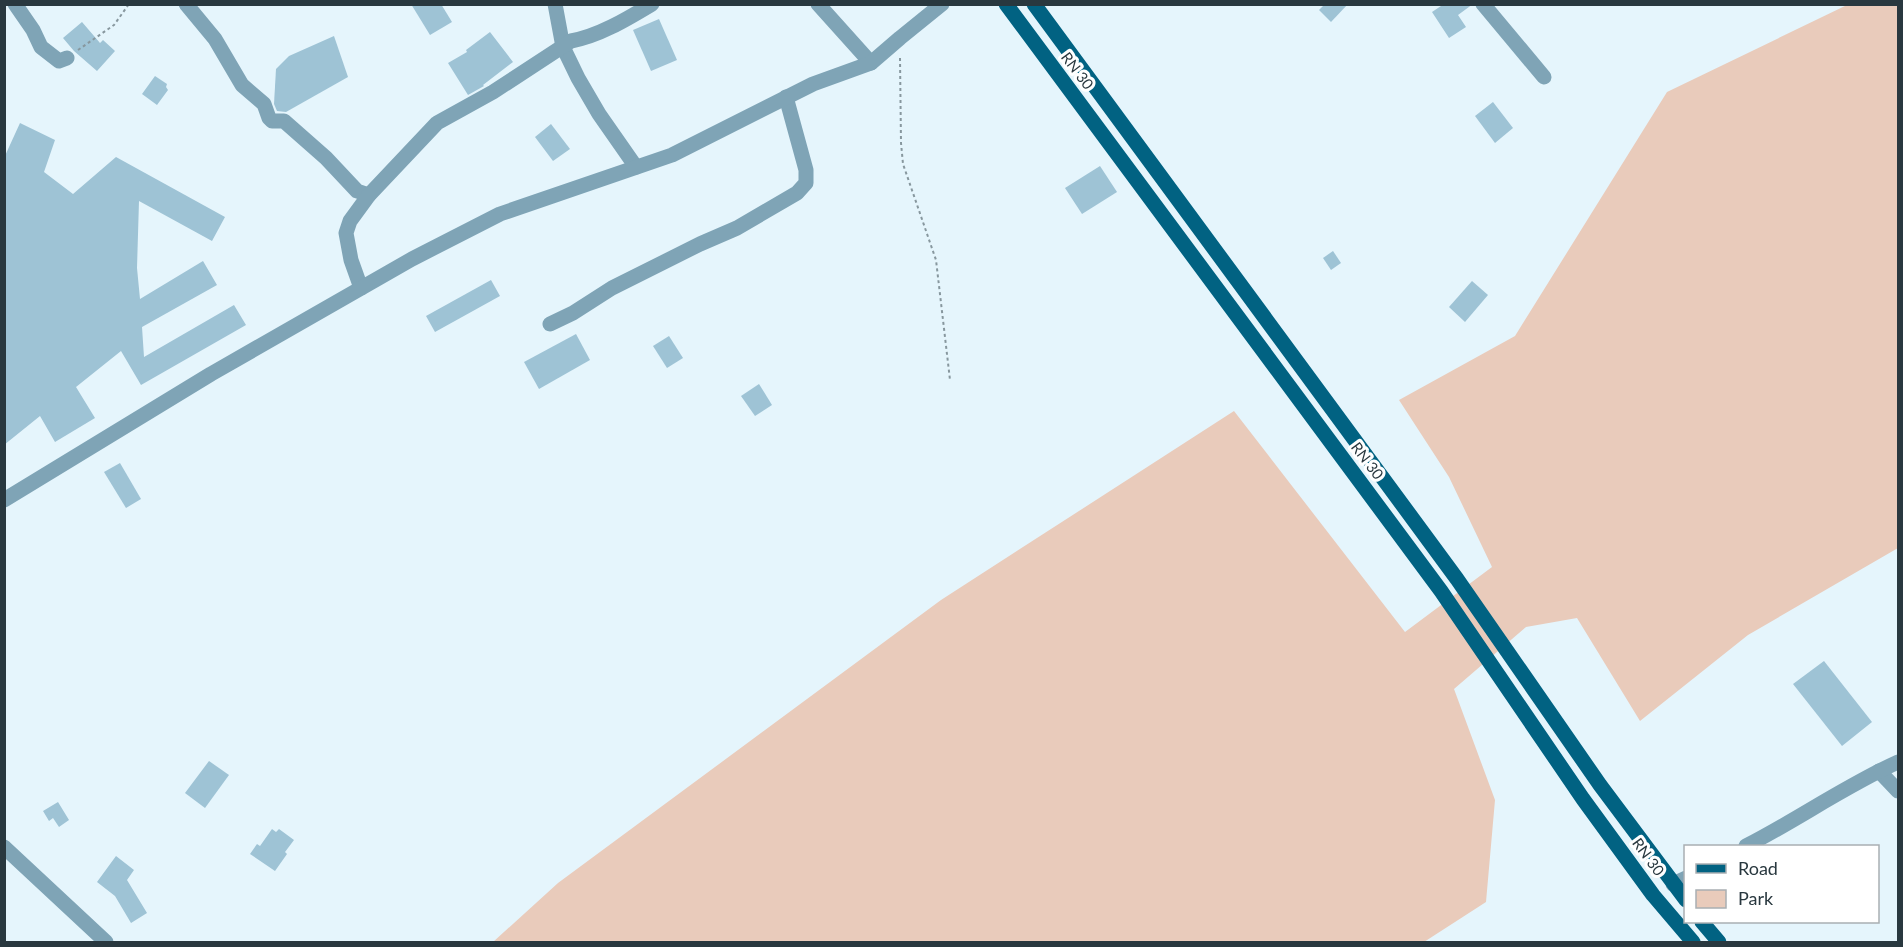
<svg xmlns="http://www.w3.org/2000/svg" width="1903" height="947" font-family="Lato,sans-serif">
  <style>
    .green { fill: #e9cbbb }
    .building { fill: #9ec3d5 }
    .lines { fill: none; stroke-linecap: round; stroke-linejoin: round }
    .path { stroke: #87979e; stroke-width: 2; stroke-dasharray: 3 3; stroke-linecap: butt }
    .minor { stroke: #7fa4b6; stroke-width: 15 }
    .major { stroke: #016282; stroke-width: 15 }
    .labels { text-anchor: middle; stroke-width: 6; stroke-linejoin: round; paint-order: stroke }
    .street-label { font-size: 15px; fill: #29383f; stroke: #fff }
  </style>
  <rect width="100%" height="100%" fill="#e5f5fc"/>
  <!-- green -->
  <polygon class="green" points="1847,5 1898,5 1898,548 1748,635 1640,721 1577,618 1526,627 1454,689 1495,800 1486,902 1424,942 493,942 558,883 941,600 1234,411 1405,632 1492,567 1449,477 1399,400 1515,336 1667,92"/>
  <!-- building -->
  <g class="building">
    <polygon points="411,4 441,4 452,22 430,35"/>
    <polygon points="1325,4 1348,4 1331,22 1319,10"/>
    <polygon points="1444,4 1473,4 1458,15 1466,27 1449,38 1432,12"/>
    <polygon points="659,19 677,60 651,71 633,30"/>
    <polygon points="82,22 100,43 103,40 115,51 97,71 74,51 63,38"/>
    <polygon points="490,32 513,62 483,85 484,86 468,95 448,63 467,52 466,50"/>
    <polygon points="334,36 348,77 286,112 277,111 274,104 276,69 289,56"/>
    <polygon points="155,76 167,84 166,87 168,90 157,105 142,94"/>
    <polygon points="1493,102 1513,128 1495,143 1475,116"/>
    <polygon points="20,123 55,140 44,172 73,194 116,157 225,217 212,241 139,201 137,268 140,299 203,261 217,285 142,327 144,357 234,305 246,325 141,385 121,351 76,387 95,418 55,442 40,416 4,445 4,158"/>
    <polygon points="551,124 570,149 553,161 535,137"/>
    <polygon points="1100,166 1117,192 1082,214 1065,188"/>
    <polygon points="1333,251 1341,263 1331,270 1323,258"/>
    <polygon points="491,280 500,296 435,332 426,316"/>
    <polygon points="1472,281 1488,295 1465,322 1449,307"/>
    <polygon points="576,334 590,360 539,389 524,362"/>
    <polygon points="669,336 683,358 667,368 653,346"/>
    <polygon points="759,384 772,405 755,416 741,396"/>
    <polygon points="120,463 141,499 126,508 104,472"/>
    <polygon points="1824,661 1872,722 1842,746 1793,684"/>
    <polygon points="209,761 229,775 205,808 185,793"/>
    <polygon points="58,802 69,820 59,827 53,818 49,821 43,811"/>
    <polygon points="272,829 276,832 279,829 294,840 285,852 287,854 275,871 250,854 257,844 260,846"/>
    <polygon points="116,856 134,870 127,880 147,913 131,923 115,896 97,882"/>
  </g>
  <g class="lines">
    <!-- path -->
    <g class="path">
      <polyline points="78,50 114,25 129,4"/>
      <polyline points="900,58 901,143 903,164 936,260 950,380"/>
    </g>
    <!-- minor -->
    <g class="minor">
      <polyline points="15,4 33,30 41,47 59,61 67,58"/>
      <polyline points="186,4 215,39 242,85 264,104 269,118 272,121 284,121 326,158 357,191 369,195"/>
      <polyline points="555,4 563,47 578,78 599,114 636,167"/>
      <polyline points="818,4 871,63"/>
      <polyline points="1483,4 1544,77"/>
      <path d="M361,288l-10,-28 -5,-27 4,-12 19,-26 68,-72 56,-31 78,-51c28,-5 56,-22 81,-37"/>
      <polyline points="550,324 573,313 612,288 700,244 737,228 797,193 806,183 806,170 786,97"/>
      <polyline points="4,500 211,374 412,259 500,214 672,155 813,84 871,63 900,38 942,4"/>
      <polyline points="1879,771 1898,791"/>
      <path d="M1746,846c51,-26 99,-60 152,-84"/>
      <polyline points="4,847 106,942"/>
      <polyline points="1673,884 1686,878"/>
    </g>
    <!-- major -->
    <g class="major">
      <polyline points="1006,4 1441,591 1583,799 1653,895 1693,942"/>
      <polyline points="1034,4 1457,579 1600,785 1686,900"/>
      <polyline points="1702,922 1719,942"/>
    </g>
  </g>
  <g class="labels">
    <!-- street labels -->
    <g class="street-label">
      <text transform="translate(1077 71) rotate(53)" y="5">RN 30</text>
      <text transform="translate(1367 461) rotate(53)" y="5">RN 30</text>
      <text transform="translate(1648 857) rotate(54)" y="5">RN 30</text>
    </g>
  </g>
  <!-- border -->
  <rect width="1903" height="947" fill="none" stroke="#29383f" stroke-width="12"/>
  <!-- legend -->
  <rect x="1684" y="845" width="195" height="78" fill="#ffffff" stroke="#a9afb2" stroke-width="1.5"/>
  <rect x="1696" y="864" width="30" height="9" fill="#016282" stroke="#a9afb2" stroke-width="1.5"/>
  <text x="1738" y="875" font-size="18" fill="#29383f">Road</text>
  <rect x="1696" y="890" width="30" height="18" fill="#e9cbbb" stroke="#a9afb2" stroke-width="1.5"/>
  <text x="1738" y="905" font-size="18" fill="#29383f">Park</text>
</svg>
